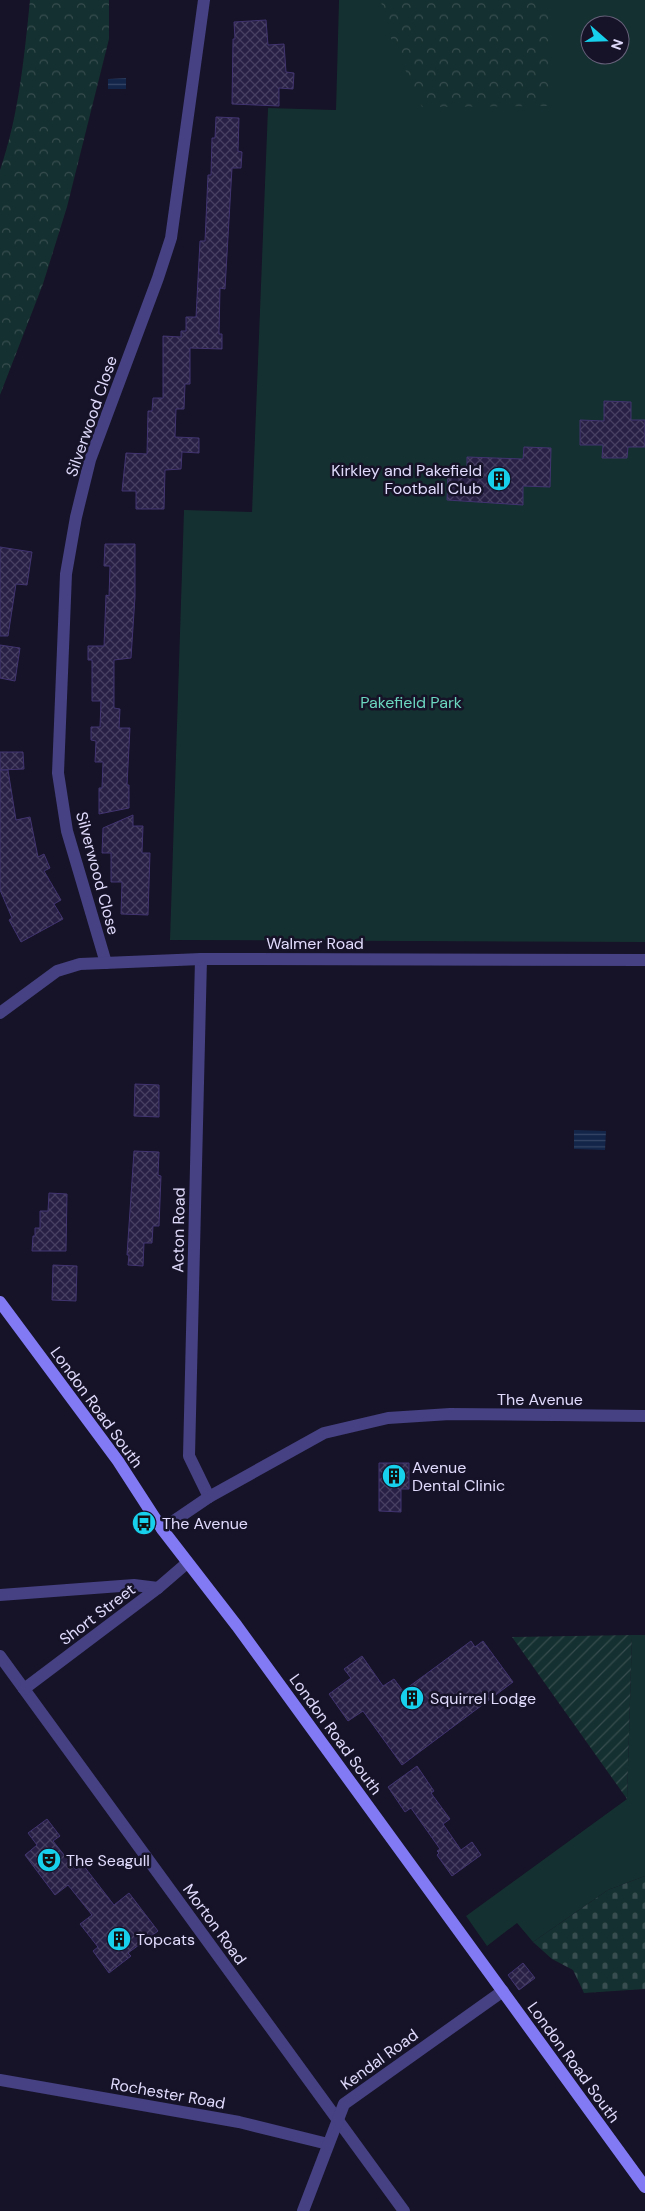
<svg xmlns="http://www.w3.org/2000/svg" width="645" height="2211" font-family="'DM Sans',sans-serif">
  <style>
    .green { fill: #153030; fill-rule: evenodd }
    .forest { fill: url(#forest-crowns) }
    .cemetery { fill: url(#cemetery-stones) }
    .garden { fill: url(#garden-furrows) }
    .water { fill: url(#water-rules) }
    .building { fill: url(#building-cross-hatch); stroke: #413470 }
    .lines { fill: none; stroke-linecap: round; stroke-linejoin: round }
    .street { stroke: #454182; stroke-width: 12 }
    .secondary { stroke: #817af4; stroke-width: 12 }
    .labels { text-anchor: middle; stroke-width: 5; stroke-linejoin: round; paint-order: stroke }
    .street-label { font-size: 16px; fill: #e0dbfc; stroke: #161227 }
    .poi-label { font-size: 16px; fill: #e0dbfc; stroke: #161227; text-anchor: start }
    .park-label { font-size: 16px; fill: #6cd7c0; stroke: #161227 }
  </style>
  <defs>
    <pattern id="forest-crowns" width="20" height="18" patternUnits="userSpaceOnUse" patternTransform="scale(1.25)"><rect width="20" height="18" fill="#153030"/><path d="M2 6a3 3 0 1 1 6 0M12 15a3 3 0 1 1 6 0" fill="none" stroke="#374d4f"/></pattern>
    <pattern id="cemetery-stones" width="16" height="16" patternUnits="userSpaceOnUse" patternTransform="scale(1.25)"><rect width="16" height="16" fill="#153030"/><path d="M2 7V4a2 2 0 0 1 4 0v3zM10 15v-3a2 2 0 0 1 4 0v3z" fill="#374d4f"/></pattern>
    <pattern id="garden-furrows" width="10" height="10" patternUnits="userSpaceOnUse" patternTransform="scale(1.25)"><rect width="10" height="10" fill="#153030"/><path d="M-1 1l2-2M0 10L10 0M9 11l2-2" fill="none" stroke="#374d4f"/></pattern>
    <pattern id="water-rules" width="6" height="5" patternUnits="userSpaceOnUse" patternTransform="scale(1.25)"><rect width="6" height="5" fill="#13264a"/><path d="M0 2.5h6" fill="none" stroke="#354565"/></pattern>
    <pattern id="building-cross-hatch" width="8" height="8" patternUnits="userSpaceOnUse" patternTransform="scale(1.25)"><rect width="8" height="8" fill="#292046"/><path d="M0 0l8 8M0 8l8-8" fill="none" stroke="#484062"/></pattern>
  </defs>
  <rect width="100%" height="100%" fill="#161227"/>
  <!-- green -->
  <g class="green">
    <path d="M339,0h306v942l-475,-2 14,-430 68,2 16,-404 68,2zM590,25h30v30h-30z"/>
    <polygon points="632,1635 645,1635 645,1876 608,1890 533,1942 517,1923 487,1946 466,1916 627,1799"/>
  </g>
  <!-- forest -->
  <g class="forest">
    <path d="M30,0h79v39l-42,168 -24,77 -43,111v-225c19,-55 24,-112 30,-170z"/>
    <polygon points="381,0 548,0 551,106 422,107 385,25"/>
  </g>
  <!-- cemetery -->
  <polygon class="cemetery" points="645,1876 645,1989 584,1993 573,1970 552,1959 533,1942 608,1890"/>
  <!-- garden -->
  <polygon class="garden" points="632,1635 627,1799 512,1637"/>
  <!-- water -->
  <g class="water">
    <polygon points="126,78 126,89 108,89 108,79"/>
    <polygon points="574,1130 606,1131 605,1150 574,1149"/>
  </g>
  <!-- building -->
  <g class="building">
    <polygon points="266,20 268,45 284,44 286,72 294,73 293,89 279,88 279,106 232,104 233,39 235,39 234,22"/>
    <polygon points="216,117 239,118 238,151 242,152 241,168 232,168 225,289 220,288 219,334 222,334 222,349 190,348 190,384 185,384 184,409 176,409 175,437 199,438 199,453 182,452 181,469 165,470 164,509 136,509 136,491 122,491 126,453 147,454 148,411 152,411 153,398 163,398 163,336 181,337 181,331 186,331 186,317 196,317 200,241 205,241 208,175 211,175 212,138 215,138"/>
    <polygon points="604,401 631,402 631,420 645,420 645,447 628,447 627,458 602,458 603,445 580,445 580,420 604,421"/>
    <polygon points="524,447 551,448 550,487 523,486 523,505 447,500 448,471 467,471 467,457 523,459"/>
    <polygon points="105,544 135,544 135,597 131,658 114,660 114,708 120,709 119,728 130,728 127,785 129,785 129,808 99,814 99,788 102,788 103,762 95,762 96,741 91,740 91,727 100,727 101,701 92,701 92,660 88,660 88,646 104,646 106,595 109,596 110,566 104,566"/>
    <polygon points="0,547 32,552 27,585 16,584 8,636 0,636"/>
    <polygon points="0,645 20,648 15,681 0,678"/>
    <polygon points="0,752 23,752 24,769 0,770"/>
    <polygon points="0,770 8,770 16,820 30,817 38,857 44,854 50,868 44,871 61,900 54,904 63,919 21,942 9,920 12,918 0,890"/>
    <polygon points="133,815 133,826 143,826 142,853 150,853 148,915 121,914 122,882 111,882 111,853 102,853 103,828"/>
    <polygon points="135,1084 159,1085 159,1117 134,1116"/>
    <polygon points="134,1151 159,1152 158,1175 161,1176 159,1226 153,1226 152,1243 144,1243 143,1266 128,1265 129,1255 127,1255"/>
    <polygon points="49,1193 67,1194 66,1251 32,1251 33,1236 35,1236 35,1228 40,1228 40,1211 48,1211"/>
    <polygon points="53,1265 77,1266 76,1301 52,1300"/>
    <polygon points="379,1463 409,1463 409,1489 401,1489 401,1512 379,1511"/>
    <polygon points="471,1641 475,1647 483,1641 513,1682 402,1765 363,1711 348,1721 329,1694 351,1678 344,1669 362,1656 383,1686 394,1679 403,1691"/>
    <polygon points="417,1766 434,1791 431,1793 450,1819 443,1824 461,1850 472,1842 481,1855 452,1876 437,1855 439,1853 437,1851 440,1849 411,1808 405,1812 388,1787"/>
    <polygon points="47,1819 60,1836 53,1841 76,1870 83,1865 114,1905 129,1893 158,1931 128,1953 131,1956 109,1973 93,1951 98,1947 80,1924 92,1915 68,1885 55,1895 25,1855 37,1845 28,1833"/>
    <polygon points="523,1963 535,1978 519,1990 508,1975"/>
  </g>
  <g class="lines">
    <!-- street -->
    <g class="street">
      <polyline points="201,959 189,1456 209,1497"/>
      <polyline points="106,963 67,831 58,773 66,574 76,517 90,460 158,278 171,238 204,0"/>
      <polyline points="0,1013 57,971 80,964 201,959 645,960"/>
      <polyline points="162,1529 209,1497 324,1433 388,1418 450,1414 645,1416"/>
      <polyline points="0,1595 134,1585 158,1588"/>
      <polyline points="0,1656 404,2211"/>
      <polyline points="24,1689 158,1588 187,1563"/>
      <polyline points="0,2080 239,2122 328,2144"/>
      <polyline points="303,2211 344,2104 503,1991"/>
    </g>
    <!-- secondary -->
    <polyline class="secondary" points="0,1302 118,1461 162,1529 237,1626 645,2187"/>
  </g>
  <!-- icons -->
  <defs>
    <g id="building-disc" transform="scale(1.25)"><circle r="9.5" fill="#17d0ec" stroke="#161227"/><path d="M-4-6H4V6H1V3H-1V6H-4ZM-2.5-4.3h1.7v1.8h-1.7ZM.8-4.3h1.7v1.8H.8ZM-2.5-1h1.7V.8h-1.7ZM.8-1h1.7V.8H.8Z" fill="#111"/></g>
    <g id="bus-disc" transform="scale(1.25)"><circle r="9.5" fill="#17d0ec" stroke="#161227"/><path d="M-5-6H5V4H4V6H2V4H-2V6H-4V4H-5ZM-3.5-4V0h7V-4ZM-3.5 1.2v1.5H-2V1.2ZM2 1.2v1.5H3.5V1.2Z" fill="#111"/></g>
    <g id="theatre-disc" transform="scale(1.25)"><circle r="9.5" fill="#17d0ec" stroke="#161227"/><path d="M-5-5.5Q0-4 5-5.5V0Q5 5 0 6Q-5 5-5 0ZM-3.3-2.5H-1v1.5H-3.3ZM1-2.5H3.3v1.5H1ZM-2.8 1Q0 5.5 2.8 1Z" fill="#111"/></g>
  </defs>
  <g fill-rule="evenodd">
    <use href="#building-disc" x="499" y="479"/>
    <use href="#building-disc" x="394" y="1476"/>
    <use href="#bus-disc" x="144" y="1523"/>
    <use href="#building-disc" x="412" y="1698"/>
    <use href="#theatre-disc" x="49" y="1860"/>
    <use href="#building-disc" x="119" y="1939"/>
  </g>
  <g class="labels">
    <!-- street labels -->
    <g class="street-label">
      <text transform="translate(91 416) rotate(-71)" y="6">Silverwood Close</text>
      <text transform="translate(98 873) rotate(75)" y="6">Silverwood Close</text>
      <text x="315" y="949">Walmer Road</text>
      <text transform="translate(178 1230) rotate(-89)" y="6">Acton Road</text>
      <text x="540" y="1405">The Avenue</text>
      <text transform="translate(97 1407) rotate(54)" y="6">London Road South</text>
      <text transform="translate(97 1614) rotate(-37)" y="6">Short Street</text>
      <text transform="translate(336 1734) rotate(54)" y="6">London Road South</text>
      <text transform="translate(215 1924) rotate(54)" y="6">Morton Road</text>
      <text transform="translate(379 2059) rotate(-36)" y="6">Kendal Road</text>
      <text transform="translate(574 2062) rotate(54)" y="6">London Road South</text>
      <text transform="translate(168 2093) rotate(10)" y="6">Rochester Road</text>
    </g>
    <!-- poi labels -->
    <g class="poi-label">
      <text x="482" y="476" text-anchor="end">Kirkley and Pakefield<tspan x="482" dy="18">Football Club</tspan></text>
      <text x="412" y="1473">Avenue<tspan x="412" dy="18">Dental Clinic</tspan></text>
      <text x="162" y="1529">The Avenue</text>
      <text x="430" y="1704">Squirrel Lodge</text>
      <text x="66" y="1866">The Seagull</text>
      <text x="136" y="1945">Topcats</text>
    </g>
    <!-- park labels -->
    <g class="park-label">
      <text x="411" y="708">Pakefield Park</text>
    </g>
  </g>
  <!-- north arrow -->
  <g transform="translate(605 40) rotate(110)"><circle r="24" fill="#161227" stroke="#67627c"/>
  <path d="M0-4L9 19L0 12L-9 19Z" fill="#17d0ec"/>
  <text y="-8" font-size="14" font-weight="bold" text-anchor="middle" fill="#e0dbfc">N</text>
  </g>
</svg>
